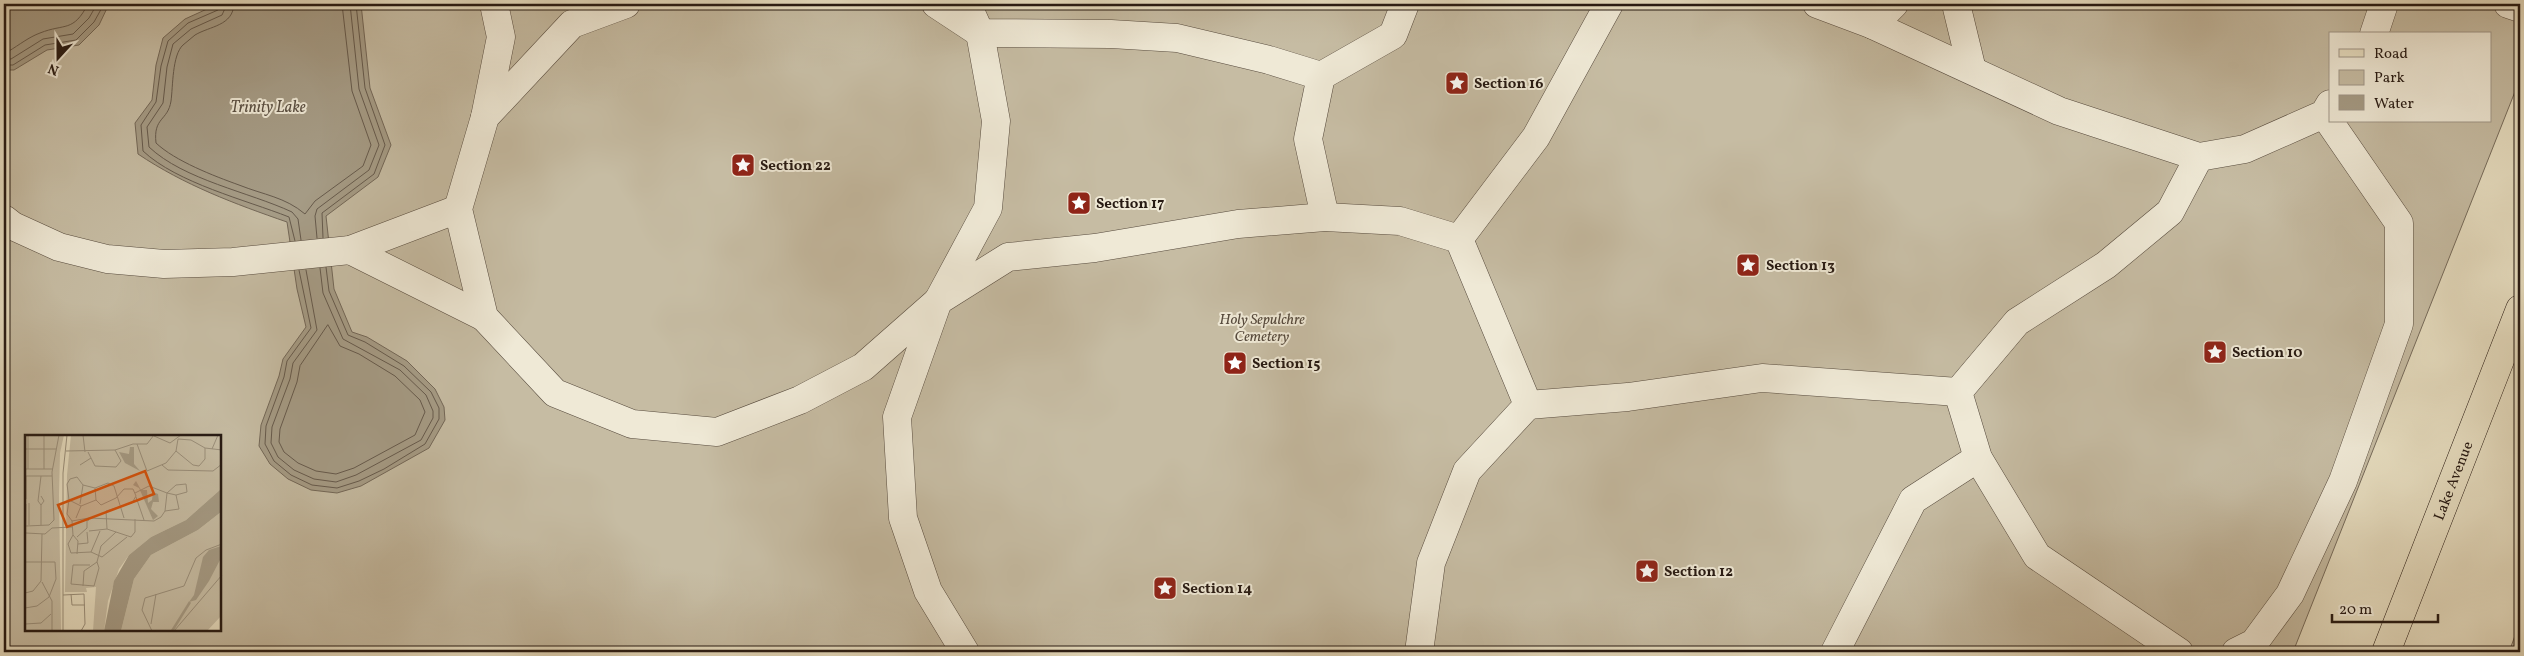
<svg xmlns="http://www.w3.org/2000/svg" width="2524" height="656" font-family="Vollkorn,serif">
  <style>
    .green { fill: #c6bca3; stroke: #766b5b; fill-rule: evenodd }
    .water { fill: #a59b85; stroke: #736757 }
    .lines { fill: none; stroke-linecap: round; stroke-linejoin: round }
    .shore { stroke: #665a4c; stroke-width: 1 }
    .minor-casing { stroke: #574b3e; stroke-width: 29 }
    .major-casing { stroke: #271a13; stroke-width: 29 }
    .minor { stroke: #efe9d6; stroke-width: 28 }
    .major { stroke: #e6ddc0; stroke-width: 28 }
    .labels { text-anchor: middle; stroke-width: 4; stroke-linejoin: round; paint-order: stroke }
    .poi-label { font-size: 15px; font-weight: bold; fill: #271a13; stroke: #efe9d6; text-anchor: start }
    .park-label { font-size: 15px; font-style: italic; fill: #574b3e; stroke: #efe9d6 }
    .street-label { font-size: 15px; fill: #271a13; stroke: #efe9d6 }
    .water-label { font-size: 16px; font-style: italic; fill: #594e41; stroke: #efe9d6 }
    .inset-river { fill: none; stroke: #a59b85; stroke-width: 2.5 }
    .inset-road { fill: none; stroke: #9a8f7b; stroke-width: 1 }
    .view { fill: #d5530d; fill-opacity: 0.15; stroke: #d5530d; stroke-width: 2.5 }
    .inset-edge { fill: none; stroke: #271a13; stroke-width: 2.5 }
  </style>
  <rect width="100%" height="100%" fill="#e6ddc0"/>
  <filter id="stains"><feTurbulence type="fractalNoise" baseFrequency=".004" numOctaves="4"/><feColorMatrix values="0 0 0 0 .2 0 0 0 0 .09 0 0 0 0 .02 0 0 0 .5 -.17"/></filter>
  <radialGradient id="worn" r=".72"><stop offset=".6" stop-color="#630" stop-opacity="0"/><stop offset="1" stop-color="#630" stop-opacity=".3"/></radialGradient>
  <!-- green -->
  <g class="green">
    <path d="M4,4h2516v75l-227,573h-2289zM2330,34h160v87h-160zM26,436h194v194h-194z"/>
    <polygon points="2520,622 2520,652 2509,652"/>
  </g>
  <!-- water -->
  <g class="water">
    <polygon points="4,4 109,4 99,25 79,45 47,50 14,70 4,70"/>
    <path d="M218,4h143l9,84 21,57 -13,32 -52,39 8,73 18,43 15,5 40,24 28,28 9,18 1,13 -16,28 -68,38 -24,7 -26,-3 -23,-11 -18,-15 -11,-18 2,-21 18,-49 4,-17 23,-32 -9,-38 -10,-67c-52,-18 -103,-37 -149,-68l-3,-31 17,-23 4,-35 7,-27 22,-19z"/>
  </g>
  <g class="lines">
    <!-- shore -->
    <g class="shore">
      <path d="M220,4l-2,6 -30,13 -20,18 -7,25 -5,36 -15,23 2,26c34,32 103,49 146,66l6,24"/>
      <path d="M227,4l-5,11 -31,14 -18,15 -6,23 -4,36 -16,24 2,20c35,33 100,45 143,65l6,7 3,21"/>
      <path d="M234,4c-1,22 -24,22 -39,31 -4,3 -8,7 -12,10 -11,10 -10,42 -12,56 -3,20 -18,16 -15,42 19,18 58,33 83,42 25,10 46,12 66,29l10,-13 48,-35 8,-21 -19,-54 -10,-87"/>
      <path d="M4,51h5c10,-6 20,-14 31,-18 25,-10 33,0 48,-29"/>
      <polyline points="4,59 11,59 43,39 73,34 89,18 97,4"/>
      <polyline points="4,65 13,65 45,45 76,40 94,22 104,4"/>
      <polyline points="317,238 315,216 317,209 369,170 379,145 359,89 350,4"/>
      <polyline points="323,238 322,213 374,174 385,145 365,88 356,4"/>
      <polyline points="299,270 311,328 287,361 284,377 266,426 265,444 274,461 291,475 312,485 337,488 359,481 384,469 425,444 439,419 439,408 431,392 404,366 365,342 348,335 329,291 326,267"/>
      <polyline points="306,270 317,330 293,363 290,379 272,427 271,443 278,457 294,470 314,479 336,482 356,475 421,440 433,418 433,411 426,395 400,370 343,339 323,293 320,268"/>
      <polygon points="328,325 340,346 359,354 395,376 420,400 425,412 415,435 354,468 336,474 316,471 298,463 284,452 279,442 280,429 297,382 300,366"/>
    </g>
    <!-- minor casing -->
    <g class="minor-casing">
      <g id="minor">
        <polyline points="626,4 572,24 485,117 458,209 484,317 555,393 632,424 717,432 800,400 863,367 938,301 1008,257 1095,248 1238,224 1325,217 1400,221 1459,239 1528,405 1467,471 1431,563 1419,652"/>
        <polyline points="936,4 980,33 1111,34 1177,38 1269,60 1321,76 1393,35 1405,4"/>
        <polyline points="1817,4 1873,25 1894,4"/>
        <polyline points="1956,4 1972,70"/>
        <polyline points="2508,4 2520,8"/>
        <polyline points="1873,25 2059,111 2199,157 2245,149 2324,114 2330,104"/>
        <polyline points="2374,34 2384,4"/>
        <polyline points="1321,76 1308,139 1325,217"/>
        <polyline points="485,117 501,37 494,4"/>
        <polyline points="4,219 13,226 59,247 107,259 164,264 233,262 350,250 458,209"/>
        <polyline points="1459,239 1536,137 1609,4"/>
        <polyline points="350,250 484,317"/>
        <polyline points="1528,405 1628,397 1762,378 1958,392"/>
        <polyline points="965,652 928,591 903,518 897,417 938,301 988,208 996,121 980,33 967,4"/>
        <polyline points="1835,652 1913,500 1978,458"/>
        <polyline points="2179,652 2037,556 1978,458 1958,392 2017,322 2106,265 2170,212 2199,157"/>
        <polyline points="2236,652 2254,643 2290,594 2343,481 2399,324 2399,223 2324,114"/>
      </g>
    </g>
    <!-- major casing -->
    <g class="major-casing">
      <g id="major">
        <path id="s1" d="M2386,652l134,-343"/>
      </g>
    </g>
    <!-- minor -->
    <use href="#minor" class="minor"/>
    <!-- major -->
    <use href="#major" class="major"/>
  </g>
  <!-- icons -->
  <defs>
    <g id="sight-square" transform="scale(1.25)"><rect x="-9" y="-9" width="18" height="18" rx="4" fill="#8f2418" stroke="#efe9d6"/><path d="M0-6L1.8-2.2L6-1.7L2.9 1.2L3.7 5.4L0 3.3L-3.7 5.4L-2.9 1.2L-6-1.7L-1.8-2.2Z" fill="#fff"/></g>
  </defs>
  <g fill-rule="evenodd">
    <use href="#sight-square" x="1457" y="83"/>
    <use href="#sight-square" x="743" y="165"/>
    <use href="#sight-square" x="1079" y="203"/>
    <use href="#sight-square" x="1748" y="265"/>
    <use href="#sight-square" x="2215" y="352"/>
    <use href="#sight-square" x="1235" y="363"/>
    <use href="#sight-square" x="1647" y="571"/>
    <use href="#sight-square" x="1165" y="588"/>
  </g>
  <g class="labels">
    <!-- poi labels -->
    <g class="poi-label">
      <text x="1474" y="88">Section 16</text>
      <text x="760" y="170">Section 22</text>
      <text x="1096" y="208">Section 17</text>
      <text x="1766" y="270">Section 13</text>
      <text x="2232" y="357">Section 10</text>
      <text x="1252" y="368">Section 15</text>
      <text x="1664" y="576">Section 12</text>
      <text x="1182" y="593">Section 14</text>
    </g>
    <!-- park labels -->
    <g class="park-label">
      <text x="1262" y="324">Holy Sepulchre<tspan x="1262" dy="17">Cemetery</tspan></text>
    </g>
    <!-- street labels -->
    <g class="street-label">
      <text dy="5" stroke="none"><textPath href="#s1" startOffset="184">Lake Avenue</textPath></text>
    </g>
    <!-- water labels -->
    <g class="water-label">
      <text x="268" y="112">Trinity Lake</text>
    </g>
  </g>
  <!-- overview -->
  <g transform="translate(25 435)">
    <rect width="196" height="196" fill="#e6ddc0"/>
    <path d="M0,0h39l-4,18 -1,42 2,136h-36zM46,0h150v54l-35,31 -35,17 -22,18 -10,14 -11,32 -4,30h-11l3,-44 -10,1 1,4h-22l2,-117zM196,77v104l-14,15h-86l13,-52 17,-24 47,-25z" fill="#c6bca3"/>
    <path d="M105,12h4v17l6,7 -15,-8 -6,-11 10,2zM111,46l5,9h6l1,13 4,-3 1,-8 5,2 1,8h-6l-2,7 7,7 -5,4 -14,-32 -6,-3zM196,54v23l-23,18 -47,25 -17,24 -13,52h-17l10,-50 15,-26 22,-18 35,-17zM196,111v12l-12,23 -13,19 -7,2 5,-7 9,-38 6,-7z" fill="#a59b85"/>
    <path class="inset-river" d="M147,196l18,-29"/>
    <path class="inset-road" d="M58,0l2,17M129,1l16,7 11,-8M112,9l10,27 19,-8 10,-12 17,14 6,1 6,-7v-11l-14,-8 -13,-1 -2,12M180,13l17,2M0,14h31M187,14l6,-14M41,16l49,-1 18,-6h14l7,-9M66,23l4,8 21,1 5,-6 -6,-11M55,30l11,-7 -3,-6M137,30l6,5 45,1 9,-7M0,34h28M3,34v-34M19,34v-34M0,41h27M1,41v23M70,53l13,-5 6,3 10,32M16,61l3,5 -3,4 -3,-4 3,-25M111,62l8,23M44,65l-2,14 5,7M4,68v22M55,69l3,-19M16,70v20M56,71l15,-6M140,76l14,-2 -3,-14 11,-3 -1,-8 -10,1 -9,8 9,2M51,83l5,-12 -12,-6 -2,-16 3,-5 7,-2 6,8 12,3 1,12 5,5 15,-7 8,-9h9l3,7 -4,7 -26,8 1,18M63,86l1,-3 65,3 7,-4 4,-6 2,-18 -18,-7 -14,7M24,90l5,-5 -2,-48 7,-37M1,91l23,-1M64,96l18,-2 24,8 4,-5v-13M1,98l19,1 7,-6 20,-1M48,100l-5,9 3,9 20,-1 11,5 25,-20M52,102l10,-9v-8M53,109l10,-1 -1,-11M66,117l9,-21M52,119l1,-13 -5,-6 -1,-14 17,-3M65,130h-17l-2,19 23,2 5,-18 -2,-6M0,134l1,-65M17,147l10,19v30M58,151l1,-15 13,-9 4,-16 15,-14M0,158l8,-2 8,-10 1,-47M46,159l1,11h13M38,160l21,-1 1,30 -4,7M0,173l12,-2 12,-9 7,-18 -1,-17h-29M0,189l16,-1 10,-9M126,189l5,-30M38,196v-158l4,-38M127,196l-10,-21 3,-12 39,-12 12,-28 10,-8 16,-6M149,196l48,-56"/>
    <path class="view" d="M120,36l9,23 -87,33 -9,-22z"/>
    <rect width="196" height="196" class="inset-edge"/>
  </g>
  <!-- margin -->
  <rect width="2524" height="656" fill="none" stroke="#e6ddc0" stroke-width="20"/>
  <rect x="5" y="5" width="2514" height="646" fill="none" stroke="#271a13" stroke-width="2.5"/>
  <rect x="10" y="10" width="2504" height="636" fill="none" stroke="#271a13"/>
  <!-- legend -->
  <rect x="2329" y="32" width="162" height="90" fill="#efe9d6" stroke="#9f9688"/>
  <rect x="2339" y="49" width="25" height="8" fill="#e6ddc0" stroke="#9f9688"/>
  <text x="2374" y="58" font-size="15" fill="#271a13">Road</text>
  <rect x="2339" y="70" width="25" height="15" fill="#c6bca3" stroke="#9f9688"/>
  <text x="2374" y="82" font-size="15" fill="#271a13">Park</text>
  <rect x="2339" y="95" width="25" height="15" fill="#a59b85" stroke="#9f9688"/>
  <text x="2374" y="108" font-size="15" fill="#271a13">Water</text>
  <!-- north arrow -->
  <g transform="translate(58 58) rotate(201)" stroke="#efe9d6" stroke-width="4" paint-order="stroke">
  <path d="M0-4L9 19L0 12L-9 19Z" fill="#271a13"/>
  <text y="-8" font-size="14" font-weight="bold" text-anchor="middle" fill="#271a13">N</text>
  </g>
  <!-- scale -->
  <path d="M2332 614v8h106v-8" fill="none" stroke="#271a13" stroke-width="2.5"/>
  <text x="2339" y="614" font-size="15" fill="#271a13" stroke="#efe9d6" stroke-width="4" paint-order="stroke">20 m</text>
  <rect width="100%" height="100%" filter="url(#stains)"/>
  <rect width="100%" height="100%" fill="url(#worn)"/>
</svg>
